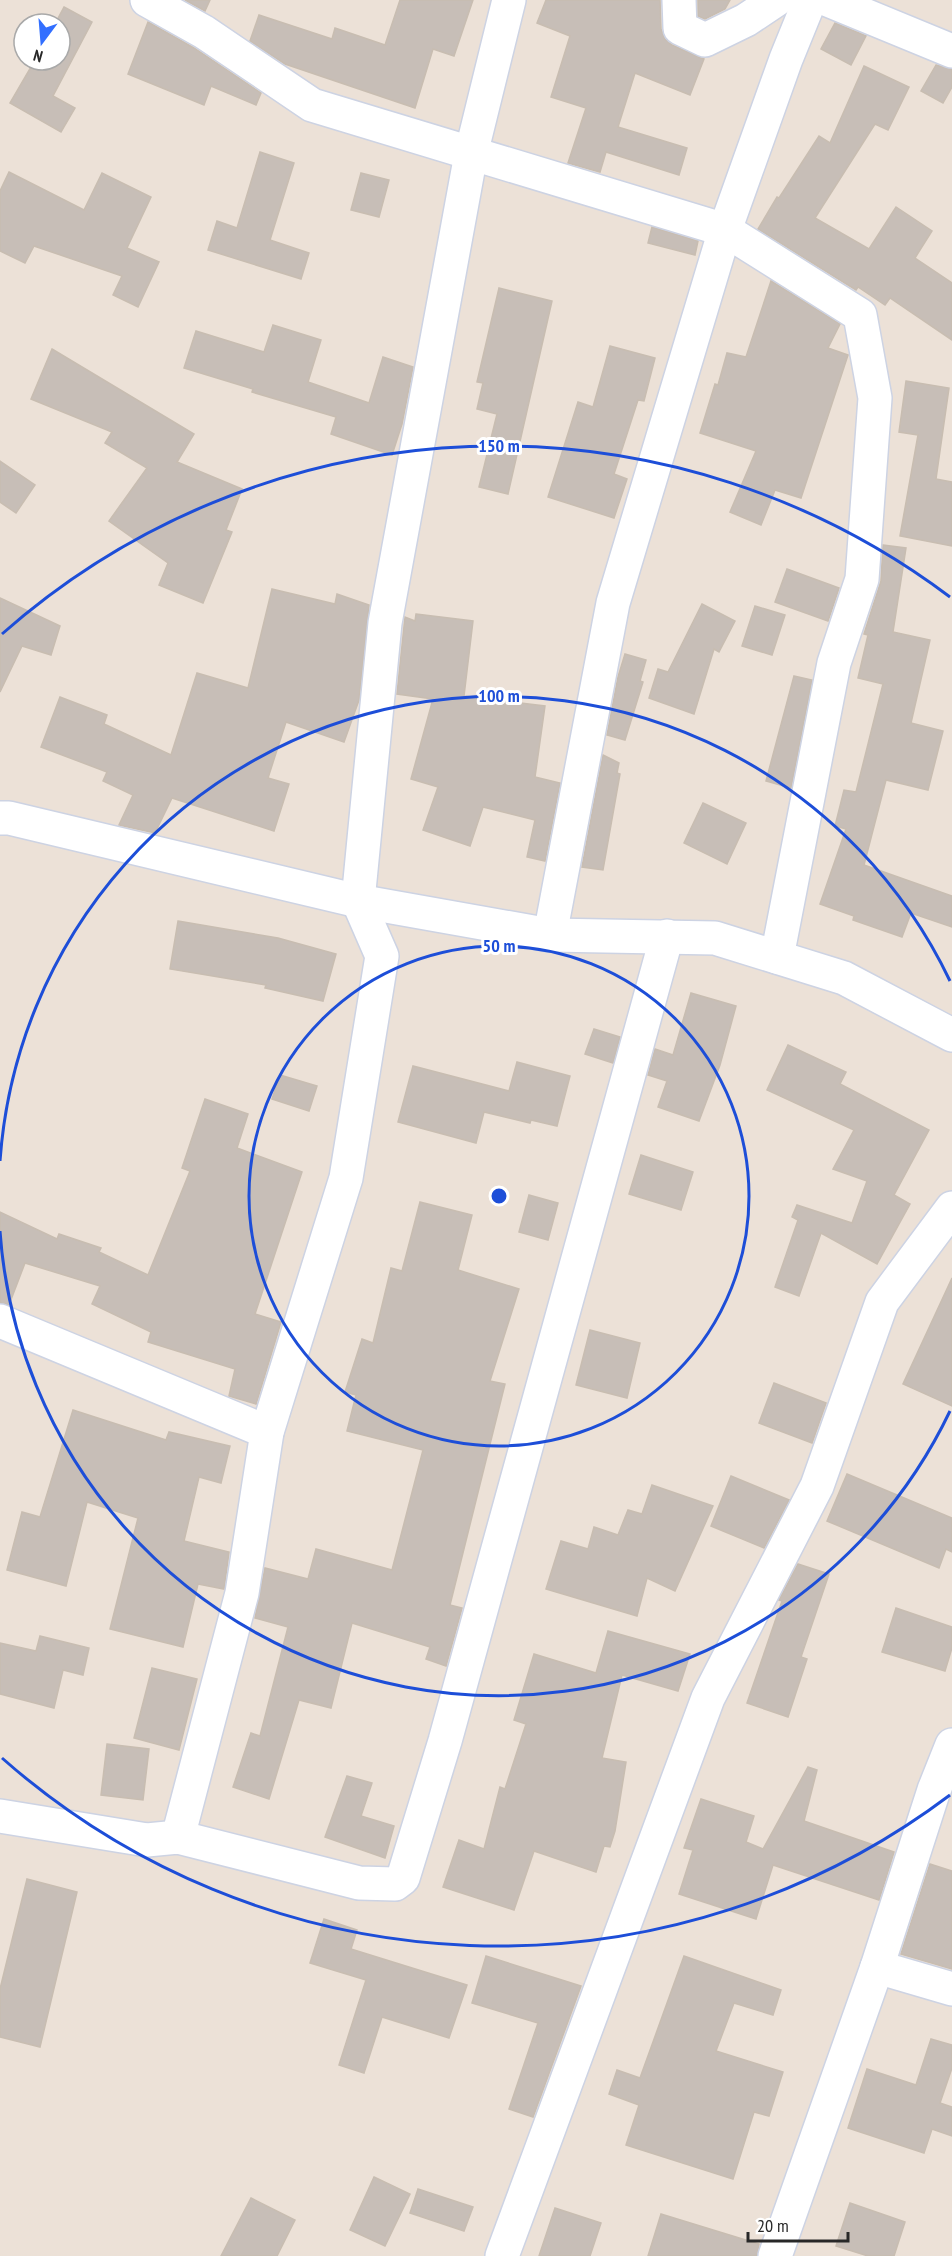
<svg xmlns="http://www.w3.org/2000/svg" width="952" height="2256" font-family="'PT Sans Narrow',sans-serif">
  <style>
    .building { fill: #c7beb7; stroke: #c8bdb1; stroke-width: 1.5 }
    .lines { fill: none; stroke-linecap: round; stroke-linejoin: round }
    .minor-casing { stroke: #cdd3e3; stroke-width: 36 }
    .minor { stroke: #fff; stroke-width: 33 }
    .ring { fill: none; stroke: #1d4ed8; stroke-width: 3 }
    .centre { fill: #1d4ed8; stroke: #fff; stroke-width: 3 }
    .ring-label { font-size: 18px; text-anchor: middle; font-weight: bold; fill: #1d4ed8; stroke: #fff; stroke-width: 6; stroke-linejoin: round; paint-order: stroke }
  </style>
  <rect width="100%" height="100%" fill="#ece1d7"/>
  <!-- building -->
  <g class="building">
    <polygon points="185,0 210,0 205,11"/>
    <polygon points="400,0 473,0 454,56 433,49 415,108 285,64 250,41 259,15 332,39 335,28 385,45"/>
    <polygon points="546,0 660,0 661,29 665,39 672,45 704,59 690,95 635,73 618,127 687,148 679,175 606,152 600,172 568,163 586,108 551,97 570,36 537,23"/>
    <polygon points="698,0 730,0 725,9 705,19 698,16"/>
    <polygon points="64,7 92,22 53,96 75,108 61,132 10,103 35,60 60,60 60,24 55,24"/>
    <polygon points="148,22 194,48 261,93 256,105 211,86 204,105 128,74"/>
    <polygon points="835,23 866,36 851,65 821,49"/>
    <polygon points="936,65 952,69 952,87 943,103 921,91"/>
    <polygon points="864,66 909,87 888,130 875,124 815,218 869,249 896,207 932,231 915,258 952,283 952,340 890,298 885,305 858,287 856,290 758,229 777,197 779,198 819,136 830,143"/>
    <polygon points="260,152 294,163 270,240 309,253 301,279 208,250 217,221 237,228"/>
    <polygon points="9,172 84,210 102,173 151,197 127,248 159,262 138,307 113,295 122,276 34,246 25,263 0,251 0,191"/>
    <polygon points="361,173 389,180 379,217 351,210"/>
    <polygon points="652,227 698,241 695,255 648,243"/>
    <polygon points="771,281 840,324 828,348 848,355 801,498 775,490 761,525 730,512 756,451 700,433 715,384 718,385 727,353 746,357"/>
    <polygon points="499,288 552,301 508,494 479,487 497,414 477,409 483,383 477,382"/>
    <polygon points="273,325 321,340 308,382 369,403 383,357 413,367 402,424 392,455 331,434 336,417 252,392 253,389 184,368 196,331 264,352"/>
    <polygon points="610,346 655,358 644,401 638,400 614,474 627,479 614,518 548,497 578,402 593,407"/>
    <polygon points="52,349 194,434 177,462 242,489 226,530 232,532 203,603 159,585 168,563 109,521 147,468 105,443 112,432 31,399"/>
    <polygon points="906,381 949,388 936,479 952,482 952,546 900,536 918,435 899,432"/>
    <polygon points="0,461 35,485 16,513 0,502"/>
    <polygon points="883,545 906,548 893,632 930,640 911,723 943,731 928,790 886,780 864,865 952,896 952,927 911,913 902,937 853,920 854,916 820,904 846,829 835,826 844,790 856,792 883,684 858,678 868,635 864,634 881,581"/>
    <polygon points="787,569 839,588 828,621 775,602"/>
    <polygon points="272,589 335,604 337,594 369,605 359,700 344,742 286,722 268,778 289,784 274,831 172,798 155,833 119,825 133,795 103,781 107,772 41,747 60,697 107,715 104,724 171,755 197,673 248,688"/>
    <polygon points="0,598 60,626 51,655 22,646 0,692"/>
    <polygon points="702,604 735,621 719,652 714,649 694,714 649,698 658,669 668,672"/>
    <polygon points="755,606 785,615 772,655 742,646"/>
    <polygon points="416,614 473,621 464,696 545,706 535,777 560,783 545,861 527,857 535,820 483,807 470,846 423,830 438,787 411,779 433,699 397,694 405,617 415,621"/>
    <polygon points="625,654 646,660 640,681 643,682 625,740 607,735 618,677"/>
    <polygon points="794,676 812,680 791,788 766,781"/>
    <polygon points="603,755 619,763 617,773 620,774 603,870 582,867"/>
    <polygon points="703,803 746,823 727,864 684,843"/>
    <polygon points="178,921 278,938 336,954 323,1001 265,988 266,985 170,969"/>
    <polygon points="691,993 736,1006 720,1065 699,1121 658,1107 667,1081 648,1075 655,1049 673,1055"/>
    <polygon points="594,1029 620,1037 613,1063 585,1054"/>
    <polygon points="788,1045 846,1072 840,1084 929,1130 894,1195 910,1204 877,1264 821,1233 799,1296 775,1287 798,1220 792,1217 797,1205 852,1223 867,1181 833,1169 854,1130 767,1090"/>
    <polygon points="517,1062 570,1076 557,1126 531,1120 530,1123 484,1112 476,1143 398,1122 413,1066 509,1091"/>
    <polygon points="280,1075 317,1086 309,1111 272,1099"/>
    <polygon points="205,1099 248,1114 237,1148 302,1172 255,1314 281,1322 256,1404 229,1396 235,1369 148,1342 151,1332 92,1304 100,1286 25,1263 9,1305 0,1303 0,1212 57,1239 59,1234 101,1248 99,1252 148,1275 190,1171 182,1168"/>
    <polygon points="641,1155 693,1172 681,1210 629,1194"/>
    <polygon points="529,1195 558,1203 548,1240 519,1232"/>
    <polygon points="420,1202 472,1215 458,1270 519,1289 490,1381 505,1384 450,1605 462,1608 446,1666 426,1659 430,1647 352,1623 331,1708 299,1700 269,1799 233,1787 251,1733 260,1736 288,1627 255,1618 265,1568 308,1579 316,1549 392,1570 423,1450 347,1431 356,1395 345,1392 362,1339 373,1343 391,1268 402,1271"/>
    <polygon points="952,1278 952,1406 903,1384"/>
    <polygon points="590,1330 640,1343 627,1398 576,1385"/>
    <polygon points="774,1383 826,1403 812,1443 759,1423"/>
    <polygon points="73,1410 166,1440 169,1432 230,1446 221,1483 199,1477 184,1541 229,1552 224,1589 198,1584 183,1647 110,1629 138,1518 87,1502 66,1586 7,1570 22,1512 40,1517"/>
    <polygon points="847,1474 952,1518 952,1552 946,1549 939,1568 827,1521"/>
    <polygon points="731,1476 789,1500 764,1548 711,1526"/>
    <polygon points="652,1485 713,1506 675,1591 647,1578 637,1616 546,1589 561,1541 588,1549 594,1527 618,1535 628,1510 642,1514"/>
    <polygon points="798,1564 829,1574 801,1657 807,1659 788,1717 747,1703 782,1601 779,1600"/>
    <polygon points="896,1608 952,1627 952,1648 945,1671 882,1652"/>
    <polygon points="608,1631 690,1654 678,1691 622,1675 602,1758 626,1762 615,1831 610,1847 604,1846 596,1872 534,1851 514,1910 443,1887 459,1840 484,1849 500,1787 505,1789 526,1724 514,1720 534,1654 596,1673"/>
    <polygon points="40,1636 89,1648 83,1675 63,1670 54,1708 0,1694 0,1643 36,1651"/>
    <polygon points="152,1668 197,1679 179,1750 134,1738"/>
    <polygon points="107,1744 149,1749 143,1800 101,1795"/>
    <polygon points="808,1767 817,1770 804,1821 894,1852 879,1900 773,1865 756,1919 679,1894 693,1850 684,1848 701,1799 754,1816 746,1842 763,1849"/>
    <polygon points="347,1776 372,1783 361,1816 394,1826 385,1858 325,1837"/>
    <polygon points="930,1864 952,1871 952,1969 901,1954"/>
    <polygon points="27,1879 77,1892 40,2047 0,2037 0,1989"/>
    <polygon points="324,1919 357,1930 351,1949 467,1985 449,2038 382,2017 364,2073 339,2065 366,1980 310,1963"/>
    <polygon points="486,1956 581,1986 533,2117 509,2109 538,2023 472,2003"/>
    <polygon points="684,1956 781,1990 773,2015 734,2003 716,2051 783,2072 769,2116 754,2112 733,2179 626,2145 639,2105 609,2094 617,2070 640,2078"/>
    <polygon points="931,2039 952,2045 952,2068 940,2103 952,2107 952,2136 932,2129 924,2153 848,2128 867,2069 916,2085"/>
    <polygon points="374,2177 410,2194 385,2246 350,2230"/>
    <polygon points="418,2189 473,2207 464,2231 410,2213"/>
    <polygon points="251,2198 295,2220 277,2256 221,2256"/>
    <polygon points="850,2203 905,2222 894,2256 868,2256 836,2246"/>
    <polygon points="555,2208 601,2223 590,2256 539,2256"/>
    <polygon points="661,2214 759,2244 757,2256 648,2256"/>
  </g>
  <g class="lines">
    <!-- minor casing -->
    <g class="minor-casing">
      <g id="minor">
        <polyline points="147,0 204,32 312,105 725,230 860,315 875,398 862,579 834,663 777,957"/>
        <polyline points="679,0 680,28 705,40 746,20 776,0"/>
        <polyline points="828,0 952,51"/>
        <polyline points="0,818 9,818 358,901 550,935 715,938 844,978 952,1035"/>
        <polyline points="550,935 613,603 725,230 786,59 810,0"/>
        <polyline points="0,1321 267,1432"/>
        <polyline points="0,1816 147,1840 178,1837 359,1883 395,1884 403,1878 445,1741 667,936"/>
        <polyline points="178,1837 242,1593 267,1432 346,1178 382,956 358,901 385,623 471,154 509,0"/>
        <polyline points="877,1967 952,1989"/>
        <polyline points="502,2256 708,1698 817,1486 882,1302 952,1208"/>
        <polyline points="775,2256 877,1967 934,1790 952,1745"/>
      </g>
    </g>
    <!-- minor -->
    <use href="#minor" class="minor"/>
  </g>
  <!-- distance rings -->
  <g class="ring">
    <circle cx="499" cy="1196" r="250"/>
    <path d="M950 1411A500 500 0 0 1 0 1231M0 1161A500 500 0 0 1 950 981"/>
    <path d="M950 1795A750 750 0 0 1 2 1758M2 634A750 750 0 0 1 950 597"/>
  </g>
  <circle cx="499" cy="1196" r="9" class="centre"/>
  <g class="ring-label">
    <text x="499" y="452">150 m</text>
    <text x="499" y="702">100 m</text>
    <text x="499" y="952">50 m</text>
  </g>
  <!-- north arrow -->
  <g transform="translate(42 42) rotate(196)"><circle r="28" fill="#ffffff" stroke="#a9a9a9" stroke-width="1.5"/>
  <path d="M0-4.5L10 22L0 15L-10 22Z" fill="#326fff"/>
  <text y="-9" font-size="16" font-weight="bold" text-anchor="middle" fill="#282828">N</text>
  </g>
  <!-- scale -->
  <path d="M748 2232v9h100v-9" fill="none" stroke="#282828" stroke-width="3"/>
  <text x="757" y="2232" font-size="18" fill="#282828" stroke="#ffffff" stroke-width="4.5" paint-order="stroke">20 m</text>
</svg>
